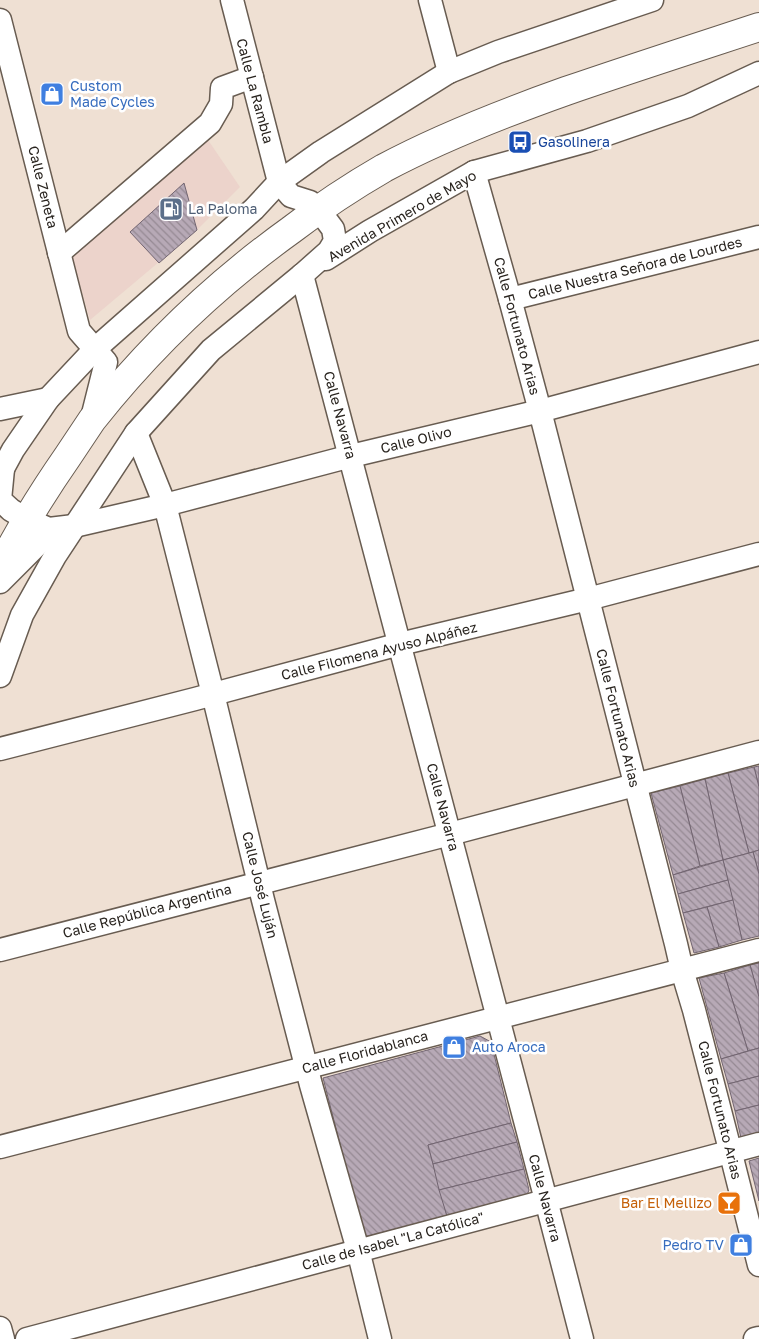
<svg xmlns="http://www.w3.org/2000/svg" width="759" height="1339" font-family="'Golos Text',sans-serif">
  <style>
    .commercial { fill: #ecd3cb }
    .building { fill: url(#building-back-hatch); stroke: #726571 }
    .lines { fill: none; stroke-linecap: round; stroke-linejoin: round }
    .street-casing { stroke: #685c51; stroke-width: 25 }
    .primary-casing { stroke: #685c51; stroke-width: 30 }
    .street { stroke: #fff; stroke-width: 22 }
    .primary { stroke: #fff; stroke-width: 28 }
    .labels { text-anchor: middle; stroke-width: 5; stroke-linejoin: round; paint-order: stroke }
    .shop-label { font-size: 14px; fill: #366cbe; stroke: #fff; text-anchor: start }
    .street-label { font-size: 14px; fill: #29241f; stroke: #fff }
    .transit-label { font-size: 14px; fill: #164399; stroke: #fff; text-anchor: start }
    .service-label { font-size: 14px; fill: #4e5e75; stroke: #fff; text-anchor: start }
    .food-label { font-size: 14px; fill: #c56008; stroke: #fff; text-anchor: end }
  </style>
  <defs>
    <pattern id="building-back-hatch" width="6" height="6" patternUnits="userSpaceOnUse" patternTransform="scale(1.25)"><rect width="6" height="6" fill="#b7a9b6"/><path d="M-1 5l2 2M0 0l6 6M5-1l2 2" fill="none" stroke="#958993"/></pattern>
  </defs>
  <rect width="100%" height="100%" fill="#efe0d3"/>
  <!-- commercial -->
  <polygon class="commercial" points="206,137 240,187 197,230 90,320 71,253"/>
  <!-- building -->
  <g class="building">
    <polygon points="184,183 197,230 159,263 130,232"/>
    <polygon points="759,766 759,787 754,767"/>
    <polygon points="754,767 759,787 759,850 749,853 728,773"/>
    <polygon points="728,773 749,853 723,860 705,779"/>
    <polygon points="705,779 723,860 700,866 680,786"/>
    <polygon points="680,786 700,866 673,875 651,793"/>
    <polygon points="759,850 759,874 753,852"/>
    <polygon points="753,852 759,874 759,936 742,940 723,860"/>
    <polygon points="723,860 728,880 678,894 673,875"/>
    <polygon points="728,880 733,900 683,913 678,894"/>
    <polygon points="733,900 742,940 719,947 707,907"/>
    <polygon points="707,907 719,947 694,953 683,913"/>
    <polygon points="759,963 759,997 750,965"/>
    <polygon points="750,965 759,997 759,1048 748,1051 724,973"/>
    <polygon points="724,973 748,1051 721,1059 699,978"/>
    <polygon points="480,1036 491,1042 511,1123 428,1145 447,1216 364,1237 323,1078"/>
    <polygon points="759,1048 759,1076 728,1084 721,1059"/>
    <polygon points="759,1076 759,1105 735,1111 728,1084"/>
    <polygon points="759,1105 759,1133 741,1138 735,1111"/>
    <polygon points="511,1123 517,1142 433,1164 428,1145"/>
    <polygon points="517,1142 524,1169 439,1190 433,1164"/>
    <polygon points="759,1158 759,1201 749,1161"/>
    <polygon points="524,1169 529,1190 527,1195 447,1216 439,1190"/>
  </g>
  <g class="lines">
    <!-- street casing -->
    <g class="street-casing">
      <g id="street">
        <polyline points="430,0 449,72"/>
        <polyline points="0,20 79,331 106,362 92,418"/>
        <polyline points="474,172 510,299 540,411 676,944 682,970 694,1010 727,1138 759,1265"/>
        <polyline points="59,253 210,123 221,104 222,88 252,77"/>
        <polyline points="326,259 370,231 474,172 587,141 688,106 759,73"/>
        <polyline points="302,275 546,1200 582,1339"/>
        <polyline points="510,299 759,237"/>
        <polyline points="0,409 48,399"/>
        <polyline points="136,433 165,505 213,694 263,900 311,1085 358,1250 380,1339"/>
        <polyline points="3,469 0,500 11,510 26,519 49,529 74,526 165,505 351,456 540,411 759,352"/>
        <polyline points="0,474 13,450 48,399 95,349 254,209 279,182 321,152 449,72 498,52 652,0"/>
        <polyline points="0,582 37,545 49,529"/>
        <polyline points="0,676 22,615 55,556 136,433 211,350 302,275 329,251 335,241 333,229 318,209 310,202 291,196 279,182 232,0"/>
        <polyline points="0,749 195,699 400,644 588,599 759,554"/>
        <polyline points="0,950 450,834 759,752"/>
        <polyline points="0,1147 759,950"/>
        <polyline points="0,1328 3,1339"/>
        <polyline points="27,1339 759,1144"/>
        <polyline points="755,1339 759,1338"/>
      </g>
    </g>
    <!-- primary casing -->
    <g class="primary-casing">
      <path id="primary" d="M0,568c20,-39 43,-76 68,-112 8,-12 16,-24 24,-36 57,-72 124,-136 199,-190 30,-23 60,-43 93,-62 58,-31 120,-55 182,-77 64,-22 129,-43 193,-64"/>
    </g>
    <!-- street -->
    <use href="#street" class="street"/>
    <!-- primary -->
    <use href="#primary" class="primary"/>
  </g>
  <!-- icons -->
  <defs>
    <g id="shop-square" transform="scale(1.25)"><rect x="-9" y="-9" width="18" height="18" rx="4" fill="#3f7fe0" stroke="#fff"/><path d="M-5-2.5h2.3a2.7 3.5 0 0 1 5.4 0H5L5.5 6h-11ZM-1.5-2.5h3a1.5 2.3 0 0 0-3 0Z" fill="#fff"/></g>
    <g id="bus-square" transform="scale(1.25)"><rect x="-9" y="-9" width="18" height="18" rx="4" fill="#1a4fb4" stroke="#fff"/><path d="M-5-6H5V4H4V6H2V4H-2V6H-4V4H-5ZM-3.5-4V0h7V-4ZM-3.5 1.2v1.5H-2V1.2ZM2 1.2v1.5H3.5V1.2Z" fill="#fff"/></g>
    <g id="fuel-square" transform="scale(1.25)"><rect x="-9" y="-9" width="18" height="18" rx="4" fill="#5c6f8a" stroke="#fff"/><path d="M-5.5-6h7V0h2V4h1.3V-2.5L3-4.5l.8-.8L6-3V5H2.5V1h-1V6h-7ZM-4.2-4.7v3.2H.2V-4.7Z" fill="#fff"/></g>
    <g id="bar-square" transform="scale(1.25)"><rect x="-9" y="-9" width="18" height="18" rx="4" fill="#e8710a" stroke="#fff"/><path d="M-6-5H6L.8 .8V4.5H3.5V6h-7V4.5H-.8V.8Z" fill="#fff"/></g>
  </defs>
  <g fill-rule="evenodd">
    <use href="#shop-square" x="52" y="94"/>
    <use href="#bus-square" x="520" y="142"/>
    <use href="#fuel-square" x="171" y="209"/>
    <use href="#shop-square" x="454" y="1047"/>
    <use href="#bar-square" x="729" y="1203"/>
    <use href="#shop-square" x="741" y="1245"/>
  </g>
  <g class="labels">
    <!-- shop labels -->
    <g class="shop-label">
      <text x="70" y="91">Custom<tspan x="70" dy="16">Made Cycles</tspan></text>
      <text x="472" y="1052">Auto Aroca</text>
      <text x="724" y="1250" text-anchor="end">Pedro TV</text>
    </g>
    <!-- street labels -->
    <g class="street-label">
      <text transform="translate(255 91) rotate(75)" y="5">Calle La Rambla</text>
      <text transform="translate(43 187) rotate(76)" y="5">Calle Zeneta</text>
      <text transform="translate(402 216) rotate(-30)" y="5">Avenida Primero de Mayo</text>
      <text transform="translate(635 268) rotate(-14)" y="5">Calle Nuestra Señora de Lourdes</text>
      <text transform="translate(517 326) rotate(75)" y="5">Calle Fortunato Arias</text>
      <text transform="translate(340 415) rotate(75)" y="5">Calle Navarra</text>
      <text transform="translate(416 440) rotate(-14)" y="5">Calle Olivo</text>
      <text transform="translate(379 651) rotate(-14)" y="5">Calle Filomena Ayuso Alpáñez</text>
      <text transform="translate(618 718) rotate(76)" y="5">Calle Fortunato Arias</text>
      <text transform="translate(443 807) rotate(75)" y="5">Calle Navarra</text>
      <text transform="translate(260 885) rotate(76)" y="5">Calle José Luján</text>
      <text transform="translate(147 911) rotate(-15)" y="5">Calle República Argentina</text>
      <text transform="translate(365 1052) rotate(-15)" y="5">Calle Floridablanca</text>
      <text transform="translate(720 1110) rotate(76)" y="5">Calle Fortunato Arias</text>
      <text transform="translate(545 1198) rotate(75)" y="5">Calle Navarra</text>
      <text transform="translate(393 1241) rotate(-15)" y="5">Calle de Isabel "La Católica"</text>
    </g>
    <!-- transit labels -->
    <g class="transit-label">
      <text x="538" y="147">Gasolinera</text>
    </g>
    <!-- service labels -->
    <g class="service-label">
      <text x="188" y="214">La Paloma</text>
    </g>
    <!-- food labels -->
    <g class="food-label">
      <text x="712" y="1208">Bar El Mellizo</text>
    </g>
  </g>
</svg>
